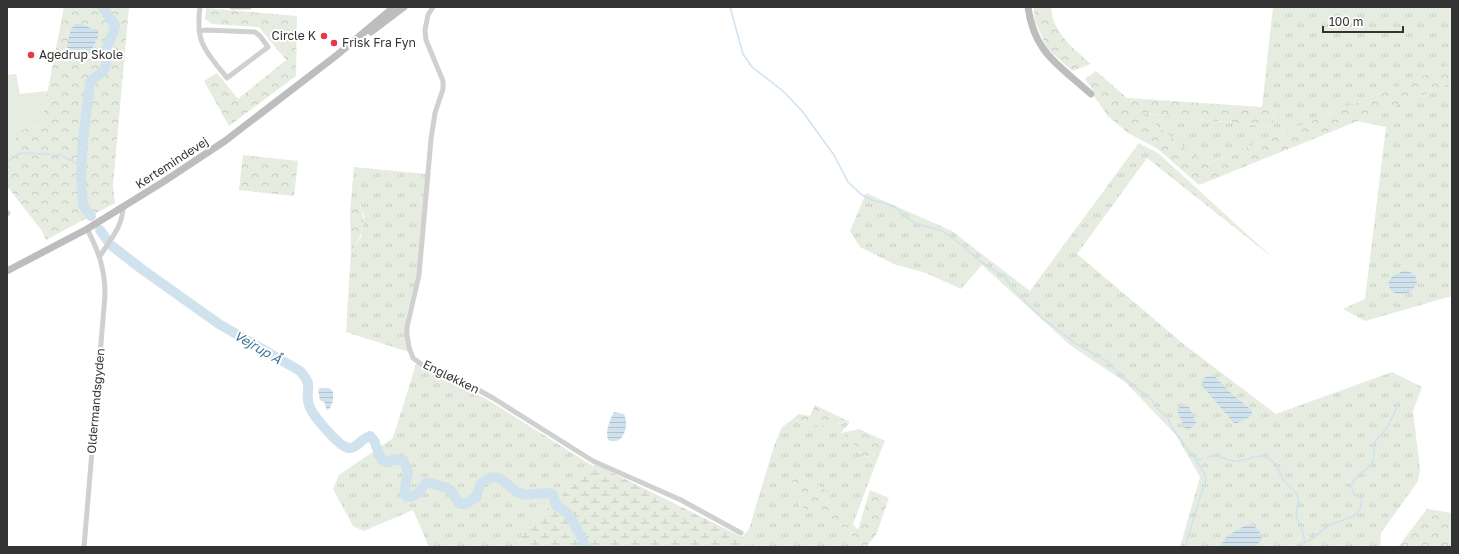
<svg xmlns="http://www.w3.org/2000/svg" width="1459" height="554" font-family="'Golos Text',sans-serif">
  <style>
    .grass { fill: url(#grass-tufts) }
    .forest { fill: url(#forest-crowns) }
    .wetland { fill: url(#wetland-marsh) }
    .pitch { fill: #e6ecdf }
    .water { fill: url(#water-rules) }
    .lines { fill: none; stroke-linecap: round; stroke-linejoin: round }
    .stream { stroke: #cfe2ee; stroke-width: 1.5 }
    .river { stroke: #cfe2ee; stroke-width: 10 }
    .street { stroke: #d0d0d0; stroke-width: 5 }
    .secondary { stroke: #bdbdbd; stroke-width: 7 }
    .poi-dot { fill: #e63946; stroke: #fff; stroke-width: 1.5 }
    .labels { text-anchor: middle; stroke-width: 4; stroke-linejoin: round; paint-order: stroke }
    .poi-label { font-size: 12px; fill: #333; stroke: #fff; text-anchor: start }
    .street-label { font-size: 12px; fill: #333; stroke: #fff }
    .water-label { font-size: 13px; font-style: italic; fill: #3f7597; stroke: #fff }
  </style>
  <defs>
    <pattern id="grass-tufts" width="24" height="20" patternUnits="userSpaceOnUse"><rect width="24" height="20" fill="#e6ecdf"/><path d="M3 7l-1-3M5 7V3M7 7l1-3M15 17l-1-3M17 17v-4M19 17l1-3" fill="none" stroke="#c6cbc0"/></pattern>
    <pattern id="forest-crowns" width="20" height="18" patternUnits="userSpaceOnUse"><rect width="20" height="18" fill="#e6ecdf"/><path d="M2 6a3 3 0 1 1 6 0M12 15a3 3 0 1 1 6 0" fill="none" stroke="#c6cbc0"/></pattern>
    <pattern id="wetland-marsh" width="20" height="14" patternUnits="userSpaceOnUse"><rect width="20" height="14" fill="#e6ecdf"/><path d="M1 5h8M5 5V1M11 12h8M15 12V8" fill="none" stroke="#c6cbc0"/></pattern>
    <pattern id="water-rules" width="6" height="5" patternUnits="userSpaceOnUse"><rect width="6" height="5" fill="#cfe2ee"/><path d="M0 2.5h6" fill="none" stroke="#b2c2cd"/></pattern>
  </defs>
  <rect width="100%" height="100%" fill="#fff"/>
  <!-- grass -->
  <g class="grass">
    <polygon points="1273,7 1452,7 1452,64 1206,164 1140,113 1272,127 1275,110 1262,107"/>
    <polygon points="1452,83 1452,296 1365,321 1343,309 1365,299 1386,127 1357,121"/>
    <polygon points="1138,143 1158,153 1273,258 1147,158 1077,254 1186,346 1276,414 1392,372 1422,387 1413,411 1420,469 1418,481 1381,533 1380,547 1180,547 1200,477 1176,435 1125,382 1070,345 982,265 961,289 926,273 894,264 860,247 850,231 866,193 952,231 1030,291 1136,147"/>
    <path d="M354,167l72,7c-2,30 -3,61 -8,91 -3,30 -20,58 -9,87l-63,-20 5,-81 10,-14 3,-21 -5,-13 -9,8z"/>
    <polygon points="416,364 488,400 593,466 522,533 518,547 429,547 413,510 364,531 353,526 333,489 339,475 393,438"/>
    <polygon points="793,419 816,427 850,422 841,433 850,438 862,457 879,455 853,524 846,516 825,506 831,493 796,473 791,485 801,491 799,506 849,528 857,547 758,547 742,537 749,529 774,446 782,427"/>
  </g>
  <!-- forest -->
  <g class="forest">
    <polygon points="64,7 129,7 113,185 115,203 46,240 42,231 7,186 7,154 17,148 15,131 41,126"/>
    <path d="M1034,7h17c1,25 23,42 40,57l-19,7 -25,-23 -13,-29z"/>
    <polygon points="206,8 297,16 296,76 229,126 204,81 217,73 238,99 286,60 259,27 212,24 205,19"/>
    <polygon points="1452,64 1452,83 1199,185 1158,149 1128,133 1108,116 1094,96 1095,93 1085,79 1096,71 1127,98 1262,107 1275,109 1272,127 1141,113 1206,164"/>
    <polygon points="243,155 298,161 294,196 239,190"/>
    <path d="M359,203c8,21 4,31 -8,48l-1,-40z"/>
    <polygon points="815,405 850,422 816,427 793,419 798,414 810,416"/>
    <polygon points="859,429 885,441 879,455 862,457 850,438 841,433"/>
    <polygon points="796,473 831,493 825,506 846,516 858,530 870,490 889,498 876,535 866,547 857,547 849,528 799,506 801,491 791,485"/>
    <polygon points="1427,509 1452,513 1452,547 1398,547"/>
  </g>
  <!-- wetland -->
  <polygon class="wetland" points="595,464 742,537 758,547 518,547 522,533"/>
  <!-- pitch -->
  <polygon class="pitch" points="16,74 20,94 48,91 41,126 15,131 17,148 7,154 7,75"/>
  <!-- water -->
  <g class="water">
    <path d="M76,24h6l16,8v5l-9,18 -9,2 -13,-4c1,-9 1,-23 9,-29z"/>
    <path d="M1404,271l6,1 5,3 2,8 -6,9c-5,2 -12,3 -16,1 -6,-3 -9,-12 -3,-16 3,-3 8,-4 12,-6z"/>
    <path d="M1208,376l7,1 16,16 20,17 1,3 -1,3 -14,7h-3l-31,-36c-1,-6 -1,-9 5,-11z"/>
    <polygon points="320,388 329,388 333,391 333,401 330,408 327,410 324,402 320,400 318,390"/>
    <polygon points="1185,405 1189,407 1196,423 1191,428 1186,430 1177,411 1178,408"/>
    <path d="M614,412l10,2c6,11 -1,33 -16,26 -3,-10 2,-20 6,-28z"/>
    <path d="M1246,525c9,0 14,5 16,14l-7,8h-35l7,-11z"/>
  </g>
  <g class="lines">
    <!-- stream -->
    <g class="stream">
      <polyline points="730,7 743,54 752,67 783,91 802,111 834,155 848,182 862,195 872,200 888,204 899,210 907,218 915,223 942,231 958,242 981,262 1006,278 1012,288 1041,317 1075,343 1108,362 1121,376 1152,400 1157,408 1168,418 1172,428 1196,460 1205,474 1206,478 1185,547"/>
      <polyline points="7,162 18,154 26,153 60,155 82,166"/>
      <path d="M1208,457c12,-4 15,3 26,4 13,1 27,-11 38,0 6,5 7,12 11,18 4,7 13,10 15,18 2,7 -4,13 -1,21 3,10 10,18 6,29"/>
      <polyline points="1196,460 1202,459"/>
      <path d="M1304,543c10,-4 15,-11 23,-16 13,-9 38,-7 34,-29l-7,-4 -3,-8c6,-14 15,-13 21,-23 4,-6 1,-14 3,-21 2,-5 7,-8 10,-12 6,-8 10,-18 14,-28"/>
    </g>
    <!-- river -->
    <g class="river">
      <path d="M91,216l-8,-11 -2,-29 2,-36 7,-57c4,-8 12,-7 15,-15 2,-5 1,-11 1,-16 1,-10 8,-17 9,-27l-13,-18"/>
      <polyline points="100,230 107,240"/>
      <path d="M112,246l31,24 76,54 81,47c15,16 4,19 9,34 3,10 30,42 40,43 7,1 13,-10 21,-12l5,6"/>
      <path d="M376,446l6,14 3,2c7,-2 13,-4 19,-1l4,12 -4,21 3,3h4l7,-4 8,-10h4l17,5 5,4 4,7 4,5h5l12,-7c0,-6 1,-10 5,-14 18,-17 26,8 40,11 9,2 24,-3 31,0l3,11 12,9 7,11 11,22"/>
    </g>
    <!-- street -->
    <g class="street">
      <polyline points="232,7 249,7"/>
      <polyline points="433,7 428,15 425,30 426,40 443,81 443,89 435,113 431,139 419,275 407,327 407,335 409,347 413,358 421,364 430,369 464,382 493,398 593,461 681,500 741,533"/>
      <path d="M199,31l7,-1 49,2 5,4 8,11 -41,31c-21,-27 -32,-34 -27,-71"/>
      <polyline points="7,214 8,213"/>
      <path d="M100,256c10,-16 23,-30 23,-49"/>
      <path d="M84,547l21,-252c0,-26 -6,-43 -18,-66"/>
    </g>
    <!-- secondary -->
    <g class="secondary">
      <path d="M1028,7c6,46 31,58 63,87"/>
      <polyline points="371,32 404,7"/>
      <polyline points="7,271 87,229 163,182 225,141 337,55 394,7"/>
    </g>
  </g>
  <!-- markers -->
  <g class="poi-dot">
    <circle cx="324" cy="36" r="4"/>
    <circle cx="334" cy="43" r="4"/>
    <circle cx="31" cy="55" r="4"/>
  </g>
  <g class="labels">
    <!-- poi labels -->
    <g class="poi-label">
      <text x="316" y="40" text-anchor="end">Circle K</text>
      <text x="342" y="47">Frisk Fra Fyn</text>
      <text x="39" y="59">Agedrup Skole</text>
    </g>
    <!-- street labels -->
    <g class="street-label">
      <text transform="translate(172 163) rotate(-33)" y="4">Kertemindevej</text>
      <text transform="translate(451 377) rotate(26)" y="4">Engløkken</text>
      <text transform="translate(96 401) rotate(-85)" y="4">Oldermandsgyden</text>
    </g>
    <!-- water labels -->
    <g class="water-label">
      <text transform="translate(258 347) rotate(30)" y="5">Vejrup Å</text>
    </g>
  </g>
  <!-- border -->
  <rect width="1459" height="554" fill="none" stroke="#333333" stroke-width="16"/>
  <!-- scale -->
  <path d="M1323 26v6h80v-6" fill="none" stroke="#333333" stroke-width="2"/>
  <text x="1329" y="26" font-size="12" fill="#333333" stroke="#ffffff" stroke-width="3" paint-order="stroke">100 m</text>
</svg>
